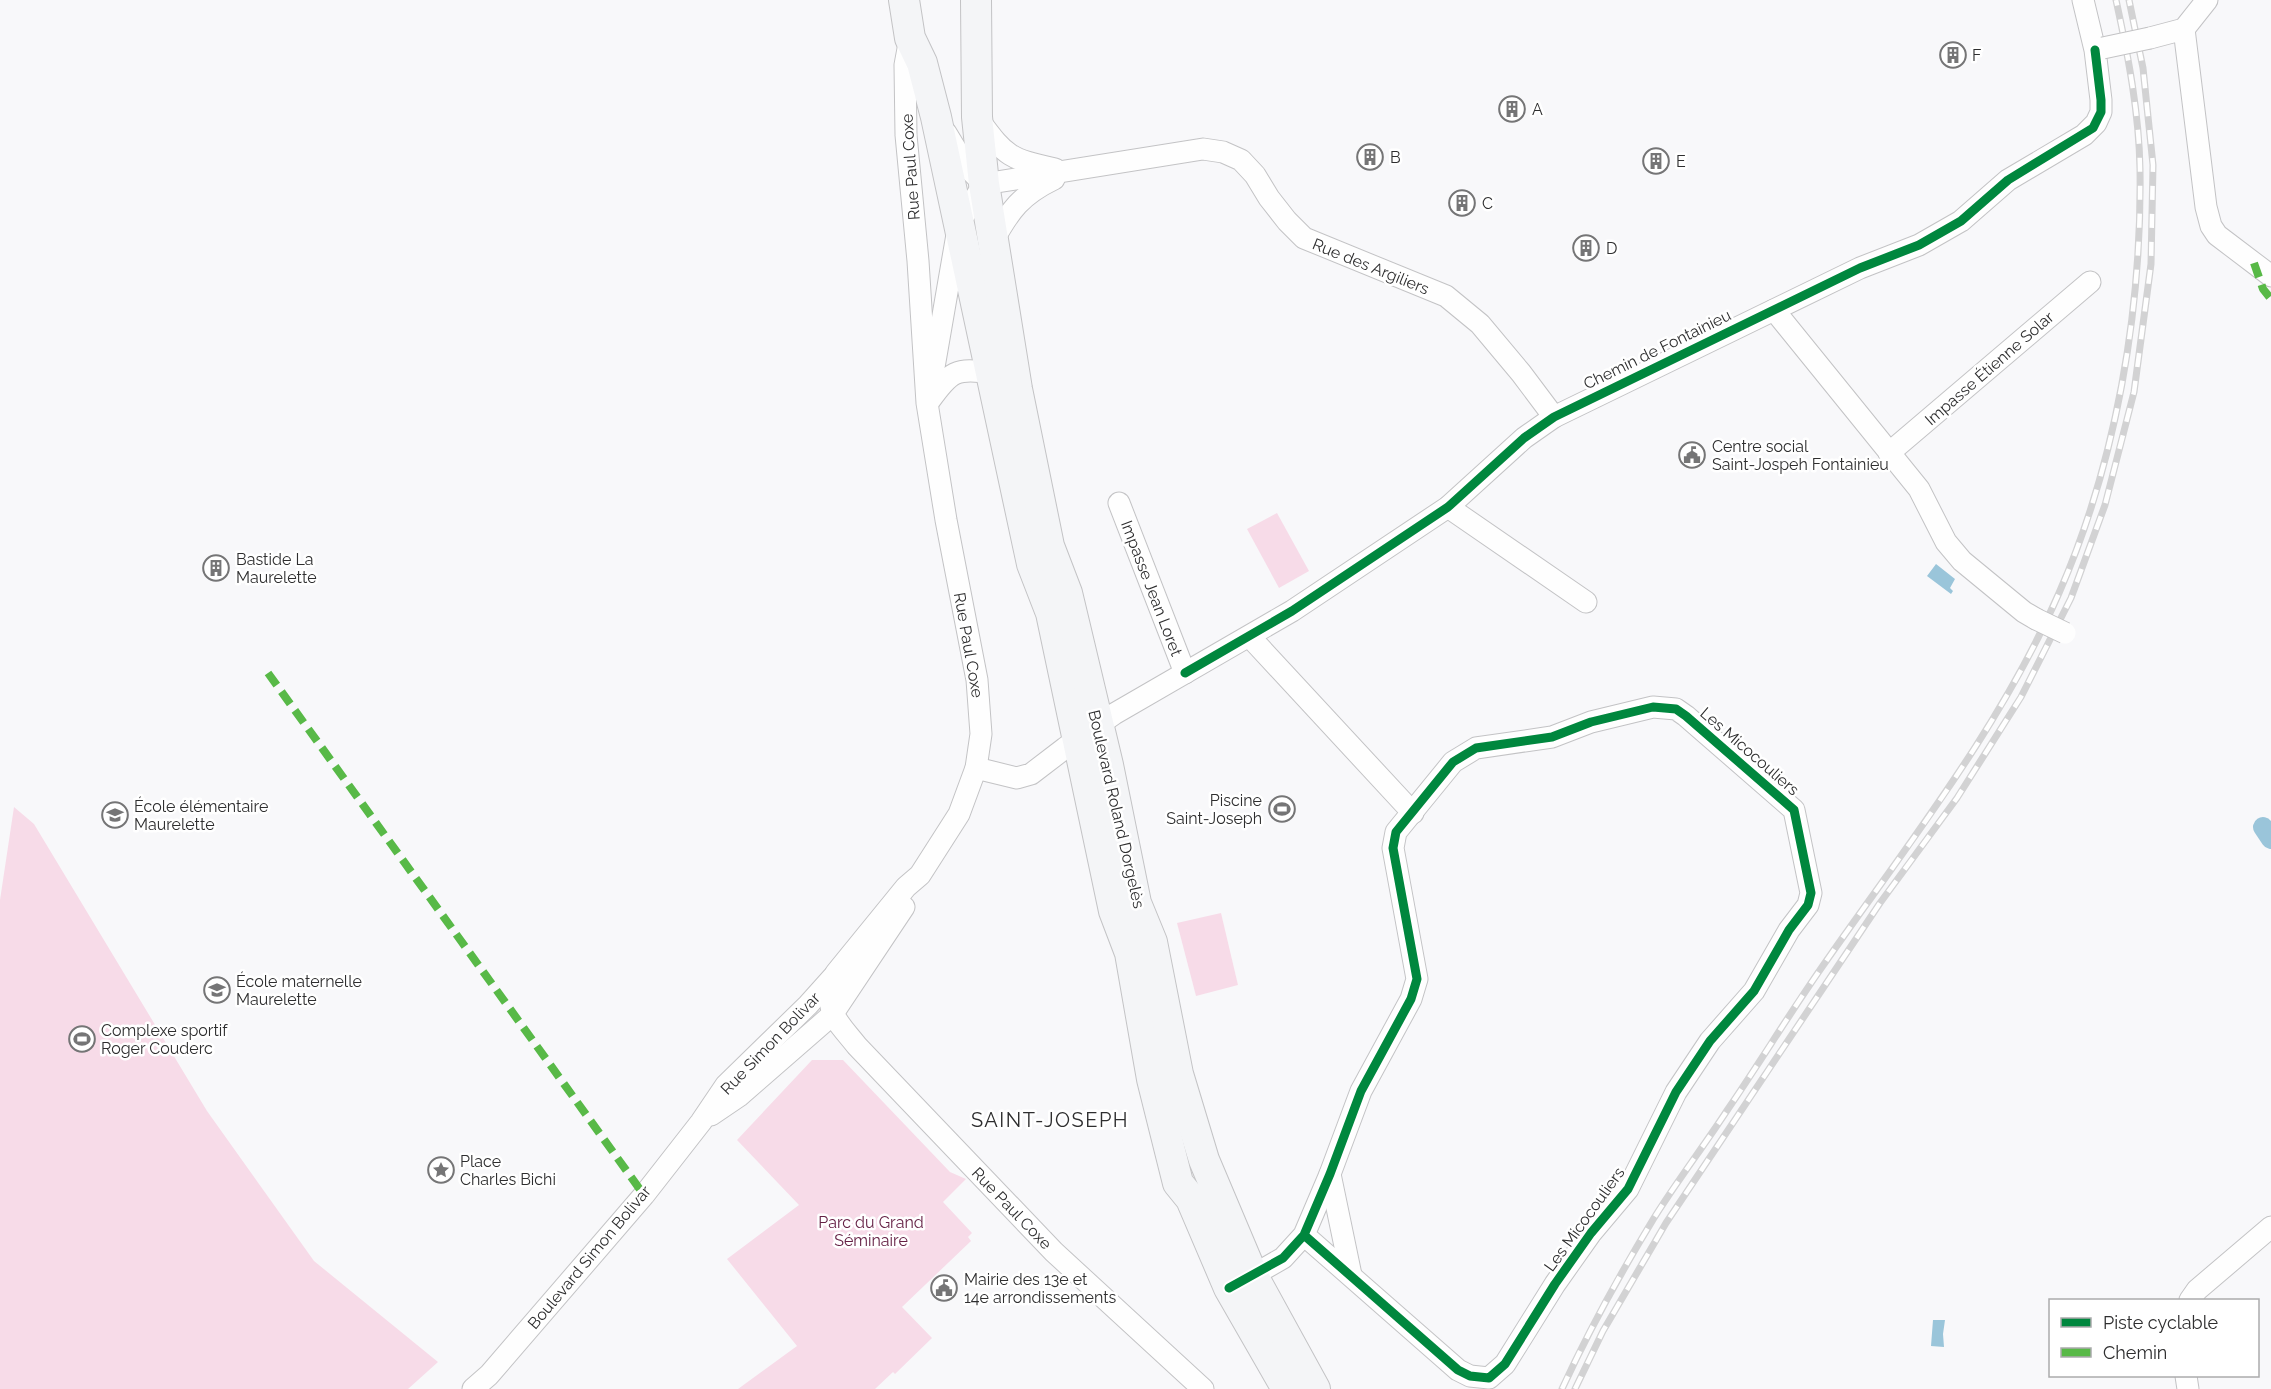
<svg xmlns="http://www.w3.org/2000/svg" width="2271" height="1389" font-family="Raleway,sans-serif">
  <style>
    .green { fill: #f7dbe8 }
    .water { fill: #9ac5da }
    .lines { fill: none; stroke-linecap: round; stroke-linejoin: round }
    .canal { stroke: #9ac5da; stroke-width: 20 }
    .street-casing { stroke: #c3c3c5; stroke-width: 23 }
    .secondary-casing { stroke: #c3c3c5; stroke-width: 32 }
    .street { stroke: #fefefe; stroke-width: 21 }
    .secondary { stroke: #f4f5f7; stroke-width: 30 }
    .rail-casing { stroke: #d2d2d3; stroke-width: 7 }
    .rail { stroke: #fff; stroke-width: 4.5; stroke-dasharray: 14; stroke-linecap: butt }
    .street-bridge-casing { stroke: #c3c3c5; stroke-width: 23; stroke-linecap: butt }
    .street-bridge { stroke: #fefefe; stroke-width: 21 }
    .quiet { stroke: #58b947; stroke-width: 8; stroke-dasharray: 15 8; stroke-linecap: butt }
    .cycleway-casing { stroke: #fff; stroke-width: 13 }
    .cycleway { stroke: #00873e; stroke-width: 9 }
    .labels { text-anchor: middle; stroke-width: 5; stroke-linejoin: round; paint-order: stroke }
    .poi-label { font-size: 16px; fill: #2e2e2f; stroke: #fff; text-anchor: start }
    .street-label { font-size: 16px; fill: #2e2e2f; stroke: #fff }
    .park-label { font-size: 16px; fill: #652145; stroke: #fff }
    .quarter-label { font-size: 20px; letter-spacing: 1.5px; fill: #2e2e2f; stroke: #fff }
  </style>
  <rect width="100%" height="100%" fill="#f8f8fa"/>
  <!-- green -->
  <g class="green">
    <polygon points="1277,513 1309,571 1279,588 1247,529"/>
    <polygon points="14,807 34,824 207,1111 314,1261 438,1362 408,1389 0,1389 0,900"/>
    <polygon points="1221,913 1238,985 1196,996 1177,923"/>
    <polygon points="812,1060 843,1060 950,1172 966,1179 943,1202 972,1233 968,1237 971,1241 902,1307 932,1338 895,1374 893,1372 875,1389 738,1389 797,1346 727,1259 799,1205 737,1140"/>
  </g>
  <!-- water -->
  <g class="water">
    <polygon points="1936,564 1955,579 1950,588 1953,591 1951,594 1927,576"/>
    <polygon points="1933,1320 1945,1320 1943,1334 1944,1347 1931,1346"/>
  </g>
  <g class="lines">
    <!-- canal -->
    <polyline class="canal" points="2263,827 2271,839"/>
    <!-- street casing -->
    <g class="street-casing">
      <g id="street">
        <polyline points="2184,29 2206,207 2211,226 2217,235 2271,276"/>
        <path d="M910,38l-5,27 1,70 12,126 9,142 19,117 31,160 4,54 -5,34 -17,46 -39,61 -14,12 -70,86c-13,39 -2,44 21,73l197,206 149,137"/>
        <polyline points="2150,38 2184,29 2207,0"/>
        <path d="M979,120c27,37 31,39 76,49"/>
        <polyline points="946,133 966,166 984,184"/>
        <polyline points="984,184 1203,149 1223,152 1241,160 1255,175 1269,198 1287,221 1304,238 1446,296 1480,324 1521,373 1554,417"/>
        <path d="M993,241c17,-31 28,-46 61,-62"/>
        <polyline points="1774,310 1919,489 1946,542 1962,561 2024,612 2036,619"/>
        <polyline points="933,373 959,223 984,184"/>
        <path d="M930,400c20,-28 26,-33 61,-27"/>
        <polyline points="1889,453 2090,282"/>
        <polyline points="1119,503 1185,673"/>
        <polyline points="1448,507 1586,602"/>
        <polyline points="1250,637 1413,813"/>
        <polyline points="976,768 1017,778 1031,774 1065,748 1114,714 1292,611 1448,507 1524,438 1554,417 1860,268 1919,245 1961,221 2008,180 2084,135 2096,123 2101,112 2101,100 2095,50 2083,0"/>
        <polyline points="711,1115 739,1096 832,1015 904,907"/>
        <polyline points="1330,1174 1351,1275"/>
        <polyline points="1243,1281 1283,1258 1304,1235 1458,1370 1470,1376 1489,1378 1505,1364 1555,1284 1591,1233 1628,1189 1676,1092 1710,1041 1754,991 1789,930 1808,905 1811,893 1794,810 1686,716 1676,709 1653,707 1591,722 1552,737 1476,748 1453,762 1396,832 1393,848 1417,979 1411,999 1361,1091 1330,1174 1304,1235"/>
        <polyline points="2190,1300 2197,1290 2271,1227"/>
        <polyline points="2186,1376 2188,1389"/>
        <polyline points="473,1389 489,1375 644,1195 701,1122 726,1085 808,1005 834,976"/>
      </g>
    </g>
    <!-- secondary casing -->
    <g class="secondary-casing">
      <g id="secondary">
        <polyline points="904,0 910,38 922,63 936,117 1032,564 1051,613 1114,911 1130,953 1152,1079 1178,1183 1191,1199 1229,1288 1287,1389"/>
        <polyline points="976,0 977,117 984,184 1017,389 1049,546 1067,593 1108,765 1136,903 1152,942 1178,1074 1204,1160 1253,1276 1315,1389"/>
      </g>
    </g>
    <!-- street -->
    <use href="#street" class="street"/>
    <!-- secondary -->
    <use href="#secondary" class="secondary"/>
    <!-- rail casing -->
    <g class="rail-casing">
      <g id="rail">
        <path d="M1562,1389c27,-59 58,-115 92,-171 23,-37 50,-72 74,-109 32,-47 62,-96 94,-142 84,-121 178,-238 237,-374 57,-130 83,-282 81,-424 -1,-57 -12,-114 -24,-169"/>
        <polyline points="1575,1389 1603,1331 1666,1223 1880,903 1957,798 2021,697 2071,598 2105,505 2134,392 2151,264 2153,165 2143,68 2129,0"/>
      </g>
    </g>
    <!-- rail -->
    <use href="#rail" class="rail"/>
    <!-- street-bridge casing -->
    <g class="street-bridge-casing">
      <g id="street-bridge">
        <polyline points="2103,48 2150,38"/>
        <polyline points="2036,619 2065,633"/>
      </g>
    </g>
    <!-- street-bridge -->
    <use href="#street-bridge" class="street-bridge"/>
    <!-- quiet -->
    <g class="quiet">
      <polyline points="2254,263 2263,289 2271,299"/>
      <polyline points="268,673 644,1195"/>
    </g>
    <!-- cycleway casing -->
    <g class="cycleway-casing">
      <g id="cycleway">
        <polyline points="1185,673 1292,611 1448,507 1524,438 1554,417 1860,268 1919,245 1961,221 2008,180 2093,128 2101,112 2101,100 2095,50"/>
        <polyline points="1229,1288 1283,1258 1304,1235 1458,1370 1470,1376 1489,1378 1505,1364 1555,1284 1591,1233 1628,1189 1676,1092 1710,1041 1754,991 1789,930 1808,905 1811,893 1794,810 1686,716 1676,709 1653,707 1591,722 1552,737 1476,748 1453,762 1396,832 1393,848 1417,979 1411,999 1361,1091 1330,1174 1304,1235"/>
      </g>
    </g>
    <!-- cycleway -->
    <use href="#cycleway" class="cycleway"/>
  </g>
  <!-- icons -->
  <defs>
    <g id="building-ring" transform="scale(1.35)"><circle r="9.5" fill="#fff" stroke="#757576" stroke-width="1.5"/><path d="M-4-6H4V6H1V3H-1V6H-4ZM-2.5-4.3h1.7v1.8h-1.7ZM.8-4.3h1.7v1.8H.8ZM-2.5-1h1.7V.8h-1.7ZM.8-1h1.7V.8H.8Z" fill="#757576"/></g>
    <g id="civic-ring" transform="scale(1.35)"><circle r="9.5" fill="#fff" stroke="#757576" stroke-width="1.5"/><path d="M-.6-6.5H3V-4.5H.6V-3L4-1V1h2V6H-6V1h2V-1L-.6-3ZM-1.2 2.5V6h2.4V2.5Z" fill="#757576"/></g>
    <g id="stadium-ring" transform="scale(1.35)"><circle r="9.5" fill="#fff" stroke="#757576" stroke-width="1.5"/><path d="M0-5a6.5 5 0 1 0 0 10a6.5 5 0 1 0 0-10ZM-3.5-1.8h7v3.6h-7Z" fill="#757576"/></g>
    <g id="school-ring" transform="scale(1.35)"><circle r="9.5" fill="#fff" stroke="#757576" stroke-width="1.5"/><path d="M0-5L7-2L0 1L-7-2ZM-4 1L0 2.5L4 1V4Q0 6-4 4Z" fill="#757576"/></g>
    <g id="sight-ring" transform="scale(1.35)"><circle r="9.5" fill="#fff" stroke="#757576" stroke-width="1.5"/><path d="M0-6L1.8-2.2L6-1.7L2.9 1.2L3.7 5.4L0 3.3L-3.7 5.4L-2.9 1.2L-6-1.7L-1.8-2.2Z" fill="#757576"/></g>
  </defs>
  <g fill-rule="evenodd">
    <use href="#building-ring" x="1953" y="55"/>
    <use href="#building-ring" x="1512" y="109"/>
    <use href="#building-ring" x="1370" y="157"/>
    <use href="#building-ring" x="1656" y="161"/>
    <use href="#building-ring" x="1462" y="203"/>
    <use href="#building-ring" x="1586" y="248"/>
    <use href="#civic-ring" x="1692" y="455"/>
    <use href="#building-ring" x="216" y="568"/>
    <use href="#stadium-ring" x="1282" y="809"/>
    <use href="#school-ring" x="115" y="815"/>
    <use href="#school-ring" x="217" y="990"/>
    <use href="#stadium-ring" x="82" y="1039"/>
    <use href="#sight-ring" x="441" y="1170"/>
    <use href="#civic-ring" x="944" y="1288"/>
  </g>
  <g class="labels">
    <!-- poi labels -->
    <g class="poi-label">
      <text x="1972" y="61">F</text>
      <text x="1532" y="115">A</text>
      <text x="1390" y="163">B</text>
      <text x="1676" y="167">E</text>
      <text x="1482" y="209">C</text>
      <text x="1606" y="254">D</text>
      <text x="1712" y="452">Centre social<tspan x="1712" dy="18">Saint-Jospeh Fontainieu</tspan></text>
      <text x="236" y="565">Bastide La<tspan x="236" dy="18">Maurelette</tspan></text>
      <text x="1262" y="806" text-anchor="end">Piscine<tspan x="1262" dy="18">Saint-Joseph</tspan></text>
      <text x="134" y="812">École élémentaire<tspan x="134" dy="18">Maurelette</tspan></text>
      <text x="236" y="987">École maternelle<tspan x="236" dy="18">Maurelette</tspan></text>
      <text x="101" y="1036">Complexe sportif<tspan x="101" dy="18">Roger Couderc</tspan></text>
      <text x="460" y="1167">Place<tspan x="460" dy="18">Charles Bichi</tspan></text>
      <text x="964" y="1285">Mairie des 13e et<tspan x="964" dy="18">14e arrondissements</tspan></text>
    </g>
    <!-- street labels -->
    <g class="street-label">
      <text transform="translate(910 167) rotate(-94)" y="6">Rue Paul Coxe</text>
      <text transform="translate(1371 266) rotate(22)" y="6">Rue des Argiliers</text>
      <text transform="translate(1657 349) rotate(-26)" y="6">Chemin de Fontainieu</text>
      <text transform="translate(1989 368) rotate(-41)" y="6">Impasse Étienne Solar</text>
      <text transform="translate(1152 588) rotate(69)" y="6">Impasse Jean Loret</text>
      <text transform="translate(969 645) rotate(80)" y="6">Rue Paul Coxe</text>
      <text transform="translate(1750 751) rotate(41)" y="6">Les Micocouliers</text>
      <text transform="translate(1117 809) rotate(77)" y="6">Boulevard Roland Dorgelès</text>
      <text transform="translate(770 1043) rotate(-46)" y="6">Rue Simon Bolivar</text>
      <text transform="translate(1012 1208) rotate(46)" y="6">Rue Paul Coxe</text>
      <text transform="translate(1584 1219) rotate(-54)" y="6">Les Micocouliers</text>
      <text transform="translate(589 1257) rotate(-50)" y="6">Boulevard Simon Bolivar</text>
    </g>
    <!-- park labels -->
    <g class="park-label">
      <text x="871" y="1228">Parc du Grand<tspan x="871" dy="18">Séminaire</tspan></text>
    </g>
    <!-- quarter labels -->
    <g class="quarter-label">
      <text x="1050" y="1127">SAINT-JOSEPH</text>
    </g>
  </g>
  <!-- legend -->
  <rect x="2049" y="1299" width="210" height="78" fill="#ffffff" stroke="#ababac" stroke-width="1.5"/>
  <rect x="2061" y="1318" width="30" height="9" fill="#00873e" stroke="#ababac" stroke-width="1.5"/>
  <text x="2103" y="1329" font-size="18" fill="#2e2e2f">Piste cyclable</text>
  <rect x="2061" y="1348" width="30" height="9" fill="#58b947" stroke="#ababac" stroke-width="1.5"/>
  <text x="2103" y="1359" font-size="18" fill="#2e2e2f">Chemin</text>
</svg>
